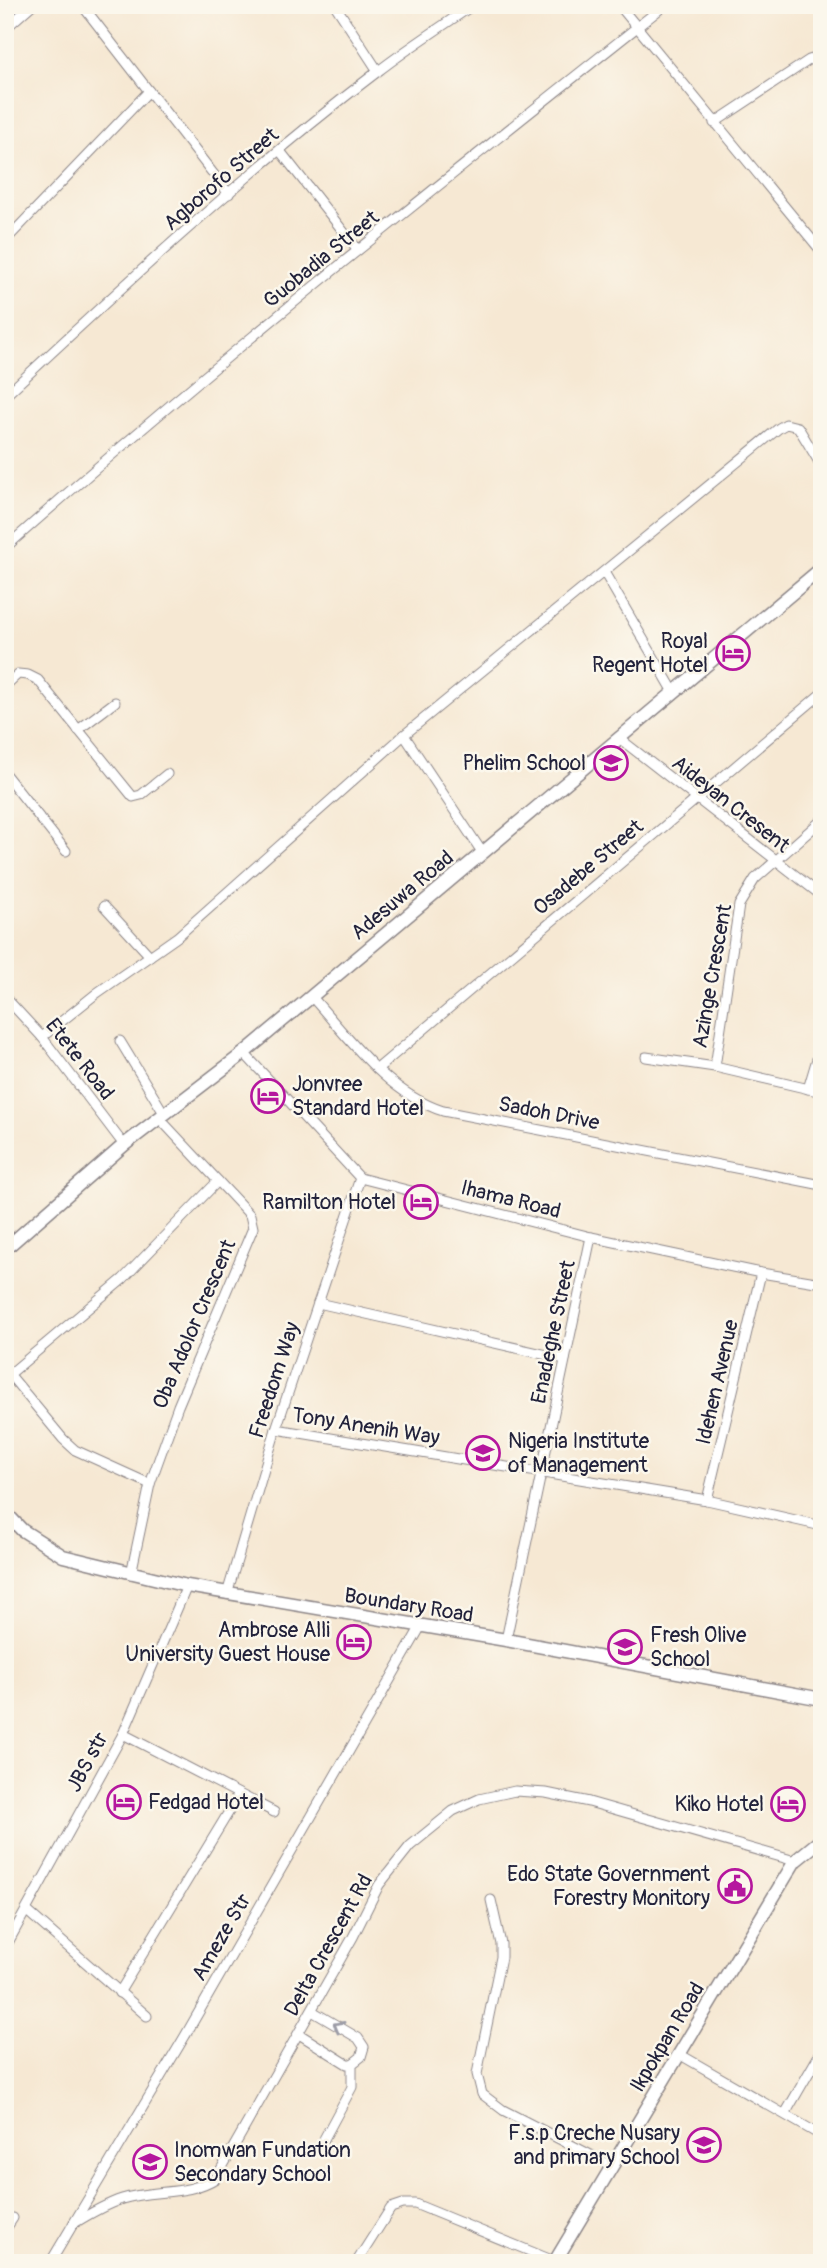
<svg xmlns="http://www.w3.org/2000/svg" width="827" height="2268" font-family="Pangolin,sans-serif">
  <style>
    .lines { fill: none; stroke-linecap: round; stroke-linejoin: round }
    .street-casing { stroke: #8c8587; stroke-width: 11 }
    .secondary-casing { stroke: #8c8587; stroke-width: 15 }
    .street { stroke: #fff; stroke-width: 9 }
    .secondary { stroke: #fff; stroke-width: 12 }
    .oneway { stroke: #9c9ca7 }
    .labels { text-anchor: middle; stroke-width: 5; stroke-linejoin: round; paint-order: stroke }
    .street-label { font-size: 21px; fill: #22223b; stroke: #fbf7ec }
    .poi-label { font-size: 21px; fill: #22223b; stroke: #fbf7ec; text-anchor: end }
  </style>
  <rect width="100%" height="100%" fill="#fbf7ec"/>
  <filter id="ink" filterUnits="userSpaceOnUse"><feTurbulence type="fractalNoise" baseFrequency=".0143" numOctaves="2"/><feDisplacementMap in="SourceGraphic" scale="14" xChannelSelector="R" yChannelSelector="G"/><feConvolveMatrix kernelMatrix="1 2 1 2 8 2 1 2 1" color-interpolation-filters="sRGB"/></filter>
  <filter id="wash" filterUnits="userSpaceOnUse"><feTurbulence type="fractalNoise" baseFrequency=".00686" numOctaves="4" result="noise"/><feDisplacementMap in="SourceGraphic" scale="28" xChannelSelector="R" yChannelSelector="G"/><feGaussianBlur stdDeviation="1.57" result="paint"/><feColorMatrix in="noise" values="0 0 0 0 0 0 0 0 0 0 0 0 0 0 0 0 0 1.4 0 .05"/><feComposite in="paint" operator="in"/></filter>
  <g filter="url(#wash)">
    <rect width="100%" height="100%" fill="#f6e8d3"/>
  </g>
  <g filter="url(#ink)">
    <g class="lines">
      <!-- street casing -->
      <g class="street-casing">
        <g id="street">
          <polyline points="82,5 229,194"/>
          <polyline points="335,5 378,71"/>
          <polyline points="619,5 822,252"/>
          <polyline points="5,29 32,5"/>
          <polyline points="714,123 809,60 822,56"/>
          <polyline points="280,151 358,250"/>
          <polyline points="5,241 149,91"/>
          <path d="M5,396c120,-112 242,-225 372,-324 31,-24 64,-45 96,-67"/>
          <path d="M5,548c213,-189 437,-366 660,-543"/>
          <polyline points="604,572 674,692"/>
          <polyline points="5,686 18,674 28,675 38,680 133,797 141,795 167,774"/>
          <polyline points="78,730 115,702"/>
          <polyline points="404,735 482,852"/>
          <polyline points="619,738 822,896"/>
          <polyline points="5,774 66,851"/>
          <polyline points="104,906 150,956"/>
          <path d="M311,996c38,42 76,97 132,115l379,74"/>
          <polyline points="5,997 42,1037 124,1145"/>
          <polyline points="42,1037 97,993 177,937 404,735 779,428 786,424 798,427 822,467"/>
          <polyline points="120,1041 165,1115"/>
          <polyline points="244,1053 360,1178 591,1237 761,1273 822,1283"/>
          <polyline points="646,1057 715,1067 822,1092"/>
          <polyline points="715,1067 739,905 755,879 822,820"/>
          <polyline points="377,1069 822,693"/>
          <polyline points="808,1089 822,1042"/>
          <polyline points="318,1303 565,1359"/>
          <polyline points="10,1375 63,1439 75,1450 150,1484"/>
          <polyline points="5,1378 123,1279 218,1181"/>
          <polyline points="276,1429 707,1500 822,1526"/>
          <polyline points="707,1500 761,1273"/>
          <polyline points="131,1574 150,1484 178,1406 253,1228 250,1215 160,1119"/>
          <polyline points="227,1594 276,1429 360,1178"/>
          <polyline points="506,1640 591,1237"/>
          <polyline points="123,1734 274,1812"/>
          <polyline points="491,1900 501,1944 501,1957 477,2074 482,2094 503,2110 612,2166"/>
          <polyline points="27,1911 147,2016"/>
          <polyline points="5,1948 123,1734 187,1586"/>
          <polyline points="119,1993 239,1795"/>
          <polyline points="312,2011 358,2038 364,2047 361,2057 352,2064 352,2087 324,2139"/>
          <polyline points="299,2034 347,2064 352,2064"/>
          <polyline points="679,2054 822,2136"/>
          <polyline points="785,2114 822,2050"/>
          <path d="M73,2224c16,-10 31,-19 49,-25 31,-10 66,-3 94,-21l137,-241 26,-52 31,-39 43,-35 26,-12 36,-8 31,2 43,9 206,59"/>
          <polyline points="5,2230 13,2218"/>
          <polyline points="50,2263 185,2036 421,1626"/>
          <polyline points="356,2263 391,2208 403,2204 415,2204 554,2261"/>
        </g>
      </g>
      <!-- secondary casing -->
      <g class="secondary-casing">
        <g id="secondary">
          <polyline points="5,1249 124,1145 244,1053 822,568"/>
          <polyline points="5,1512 22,1530 63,1556 187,1586 506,1640 822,1699"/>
          <polyline points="554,2263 795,1861 822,1839"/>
        </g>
      </g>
      <!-- street -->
      <use href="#street" class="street"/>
      <!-- secondary -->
      <use href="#secondary" class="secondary"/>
    </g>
    <!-- one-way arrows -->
    <defs><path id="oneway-chevron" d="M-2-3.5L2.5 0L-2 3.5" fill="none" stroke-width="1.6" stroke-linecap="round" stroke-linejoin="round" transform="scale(1.75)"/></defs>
    <use class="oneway" href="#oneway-chevron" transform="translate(338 2026) rotate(-150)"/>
  </g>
  <!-- icons -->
  <defs>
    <g id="hotel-ring" transform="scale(1.75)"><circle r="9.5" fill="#fbf7ec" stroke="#b5179e" stroke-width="1.5"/><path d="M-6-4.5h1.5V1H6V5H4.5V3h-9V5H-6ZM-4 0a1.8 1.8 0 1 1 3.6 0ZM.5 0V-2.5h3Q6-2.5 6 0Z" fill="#b5179e"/></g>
    <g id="school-ring" transform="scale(1.75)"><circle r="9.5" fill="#fbf7ec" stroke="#b5179e" stroke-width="1.5"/><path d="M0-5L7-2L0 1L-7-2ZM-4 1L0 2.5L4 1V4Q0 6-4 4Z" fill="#b5179e"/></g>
    <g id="university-ring" transform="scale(1.75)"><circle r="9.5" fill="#fbf7ec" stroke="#b5179e" stroke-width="1.5"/><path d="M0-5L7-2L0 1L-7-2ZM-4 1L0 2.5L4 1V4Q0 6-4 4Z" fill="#b5179e"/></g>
    <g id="civic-ring" transform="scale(1.75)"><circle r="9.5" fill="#fbf7ec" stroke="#b5179e" stroke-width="1.5"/><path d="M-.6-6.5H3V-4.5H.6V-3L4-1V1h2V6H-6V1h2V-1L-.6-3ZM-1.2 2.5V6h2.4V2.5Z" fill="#b5179e"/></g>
  </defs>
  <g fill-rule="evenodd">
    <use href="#hotel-ring" x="733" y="653"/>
    <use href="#school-ring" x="611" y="763"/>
    <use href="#hotel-ring" x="268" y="1096"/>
    <use href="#hotel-ring" x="421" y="1202"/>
    <use href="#university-ring" x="483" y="1453"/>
    <use href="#hotel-ring" x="354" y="1642"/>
    <use href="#school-ring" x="625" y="1647"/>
    <use href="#hotel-ring" x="124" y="1802"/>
    <use href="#hotel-ring" x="788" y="1804"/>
    <use href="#civic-ring" x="735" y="1886"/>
    <use href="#school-ring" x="704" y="2145"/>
    <use href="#school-ring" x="150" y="2162"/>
  </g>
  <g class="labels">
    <!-- street labels -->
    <g class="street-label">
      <text transform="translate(221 179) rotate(-41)" y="7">Agborofo Street</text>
      <text transform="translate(321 259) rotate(-39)" y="7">Guobadia Street</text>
      <text transform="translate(731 804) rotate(38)" y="7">Aideyan Cresent</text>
      <text transform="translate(588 867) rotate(-40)" y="7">Osadebe Street</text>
      <text transform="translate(402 895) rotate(-40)" y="7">Adesuwa Road</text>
      <text transform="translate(712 976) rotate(-80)" y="7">Azinge Crescent</text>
      <text transform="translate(80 1059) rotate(52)" y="7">Etete Road</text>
      <text transform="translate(549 1113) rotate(11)" y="7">Sadoh Drive</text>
      <text transform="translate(511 1199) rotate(14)" y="7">Ihama Road</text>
      <text transform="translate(194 1324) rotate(-67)" y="7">Oba Adolor Crescent</text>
      <text transform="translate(553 1332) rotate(-78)" y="7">Enadeghe Street</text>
      <text transform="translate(274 1380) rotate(-72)" y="7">Freedom Way</text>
      <text transform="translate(717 1382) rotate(-77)" y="7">Idehen Avenue</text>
      <text transform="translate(366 1426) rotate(9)" y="7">Tony Anenih Way</text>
      <text transform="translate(409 1605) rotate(9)" y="7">Boundary Road</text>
      <text transform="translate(87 1762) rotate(-62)" y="7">JBS str</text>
      <text transform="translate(221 1937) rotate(-60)" y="7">Ameze Str</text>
      <text transform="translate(328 1945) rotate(-61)" y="7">Delta Crescent Rd</text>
      <text transform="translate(667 2037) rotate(-59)" y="7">Ikpokpan Road</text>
    </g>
    <!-- poi labels -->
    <g class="poi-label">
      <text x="708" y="648">Royal<tspan x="708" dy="24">Regent Hotel</tspan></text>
      <text x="586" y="770">Phelim School</text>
      <text x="292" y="1091" text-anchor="start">Jonvree<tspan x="292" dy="24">Standard Hotel</tspan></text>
      <text x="396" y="1209">Ramilton Hotel</text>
      <text x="508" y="1448" text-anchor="start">Nigeria Institute<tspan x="508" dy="24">of Management</tspan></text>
      <text x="330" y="1637">Ambrose Alli<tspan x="330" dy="24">University Guest House</tspan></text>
      <text x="650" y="1642" text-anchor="start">Fresh Olive<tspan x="650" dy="24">School</tspan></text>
      <text x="148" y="1809" text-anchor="start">Fedgad Hotel</text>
      <text x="764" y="1811">Kiko Hotel</text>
      <text x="710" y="1881">Edo State Government<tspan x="710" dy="24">Forestry Monitory</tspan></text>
      <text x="680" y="2140">F.s.p Creche Nusary<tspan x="680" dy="24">and primary School</tspan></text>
      <text x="174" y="2157" text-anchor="start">Inomwan Fundation<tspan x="174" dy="24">Secondary School</tspan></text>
    </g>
  </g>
  <!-- margin -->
  <rect width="827" height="2268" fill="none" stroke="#fbf7ec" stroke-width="28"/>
</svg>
